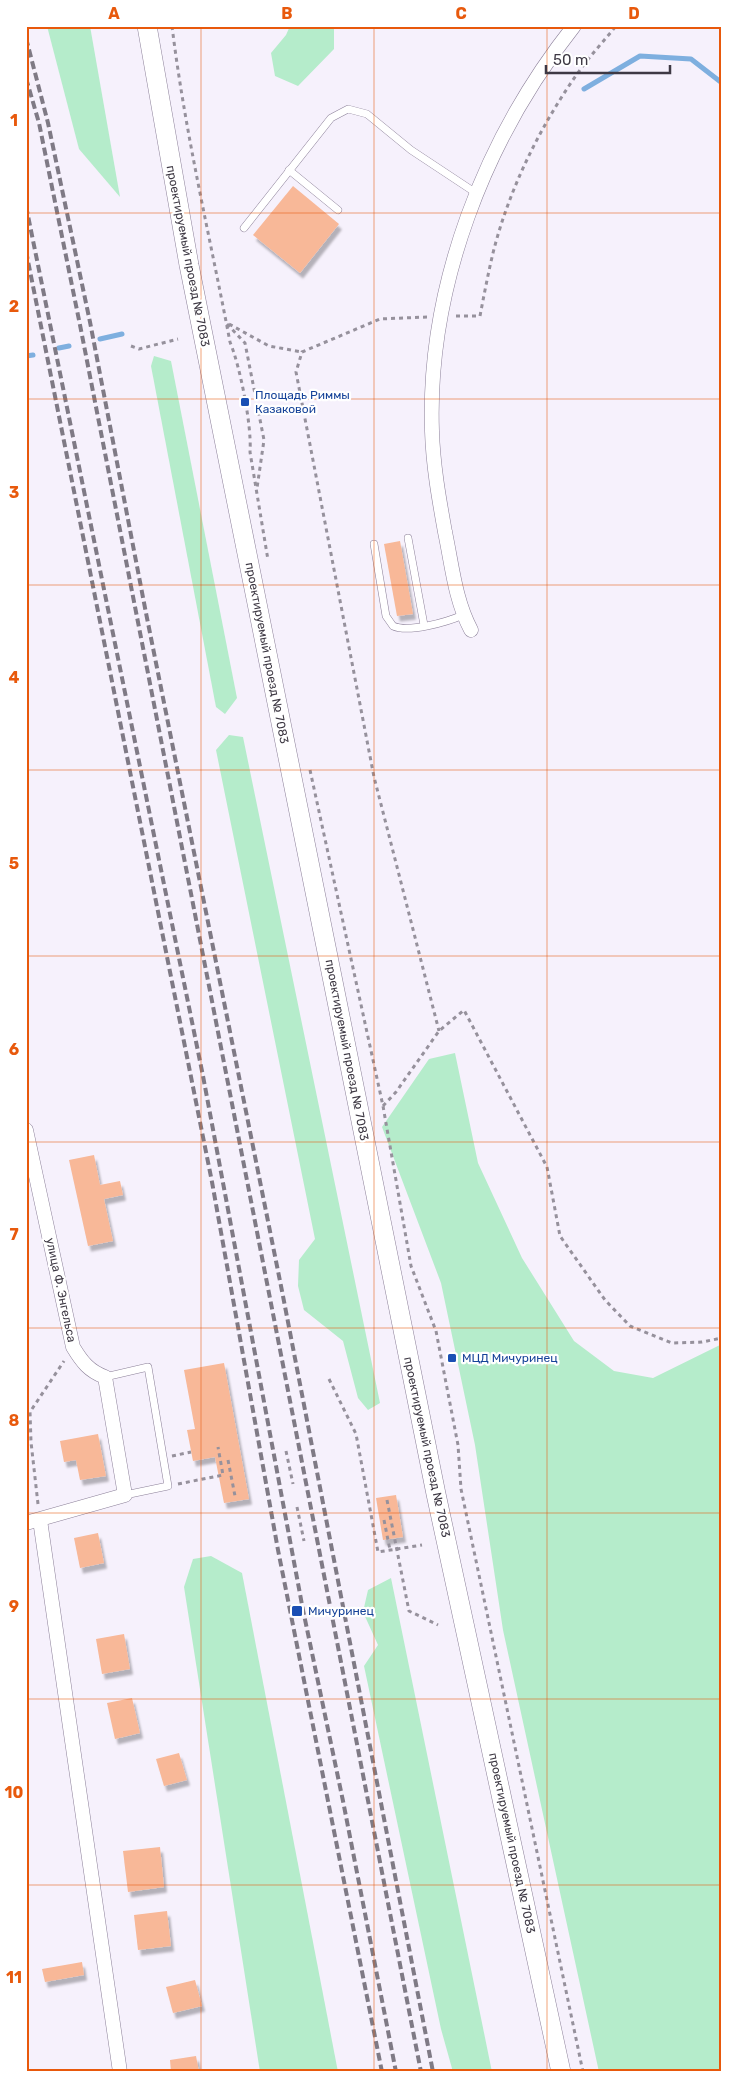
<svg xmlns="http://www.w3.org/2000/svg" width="748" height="2098" font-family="Rubik,sans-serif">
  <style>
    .green { fill: #b5eccb }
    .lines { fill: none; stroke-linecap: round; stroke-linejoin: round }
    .stream { stroke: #7eafdf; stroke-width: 5 }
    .building { fill: #f8b898; filter: url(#shadow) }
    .lane-casing { stroke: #8c8099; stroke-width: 8 }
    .street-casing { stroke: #8c8099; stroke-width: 15 }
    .secondary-casing { stroke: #8c8099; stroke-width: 20 }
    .path { stroke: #96919c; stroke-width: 3; stroke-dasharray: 4 4; stroke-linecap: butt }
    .lane { stroke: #fff; stroke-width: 7 }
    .street { stroke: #fff; stroke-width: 14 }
    .secondary { stroke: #fff; stroke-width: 19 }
    .rail { stroke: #7f7a85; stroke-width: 4; stroke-dasharray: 8 4; stroke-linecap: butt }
    .grid { fill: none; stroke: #e8590c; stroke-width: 1; stroke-opacity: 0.55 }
    .transit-dot { fill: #1a4fb4; stroke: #fff; stroke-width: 2 }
    .labels { text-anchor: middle; stroke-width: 4.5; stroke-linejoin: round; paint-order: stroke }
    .street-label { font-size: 12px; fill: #3e3944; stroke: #fff }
    .transit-label { font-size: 12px; fill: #164399; stroke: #fff; text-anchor: start }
    .neatline { fill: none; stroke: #e8590c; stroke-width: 2 }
    .grid-label { font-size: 16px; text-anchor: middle; font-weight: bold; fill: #e8590c }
  </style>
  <defs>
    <filter id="shadow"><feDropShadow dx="3" dy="5.5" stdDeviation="1" flood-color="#0004"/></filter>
  </defs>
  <rect width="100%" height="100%" fill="#f6f1fc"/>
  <!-- green -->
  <g class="green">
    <polygon points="47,26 90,26 120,197 79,149"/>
    <polygon points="290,26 334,26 334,49 298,86 275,76 271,53 286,35"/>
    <polygon points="154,356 171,361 237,698 225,714 216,707 151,366"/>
    <polygon points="229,735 243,737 380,1403 368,1410 358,1398 343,1341 304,1310 298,1286 299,1260 315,1239 216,750"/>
    <polygon points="455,1053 478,1163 522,1258 574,1341 614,1371 653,1378 722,1344 722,2072 599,2072 503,1630 475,1445 441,1283 382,1127 429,1059"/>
    <polygon points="211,1556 242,1573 338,2072 260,2072 184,1587 193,1559"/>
    <polygon points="391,1578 481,2018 492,2072 453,2072 441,2029 364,1666 378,1645 363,1612 368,1590"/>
  </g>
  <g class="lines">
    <!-- stream -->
    <g class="stream">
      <polyline points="584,89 640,56 691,59 722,83"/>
      <polyline points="100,339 122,334"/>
      <polyline points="59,348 69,346"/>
      <polyline points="26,356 33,355"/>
    </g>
  </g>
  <!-- building -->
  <g class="building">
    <polygon points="293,186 339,224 300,273 253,235"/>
    <polygon points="400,541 413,614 397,616 384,544"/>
    <polygon points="94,1155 100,1185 120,1181 123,1195 104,1199 113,1241 88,1246 69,1160"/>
    <polygon points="224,1363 249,1499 224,1503 215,1457 193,1461 187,1430 195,1429 184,1370"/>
    <polygon points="98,1434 106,1476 80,1480 76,1460 64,1462 60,1441"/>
    <polygon points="396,1495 403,1537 383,1540 376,1498"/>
    <polygon points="98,1533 104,1563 80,1568 74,1538"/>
    <polygon points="124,1634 130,1669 102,1674 96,1639"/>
    <polygon points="132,1698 140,1733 115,1739 107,1703"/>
    <polygon points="179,1753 187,1780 164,1786 156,1759"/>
    <polygon points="160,1847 164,1887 128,1892 123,1851"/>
    <polygon points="167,1911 171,1946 138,1950 134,1915"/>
    <polygon points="82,1962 84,1975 45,1982 42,1969"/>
    <polygon points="195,1980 202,2006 173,2013 166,1987"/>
    <polygon points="196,2056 199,2072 171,2072 170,2060"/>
  </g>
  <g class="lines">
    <!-- lane casing -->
    <g class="lane-casing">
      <g id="lane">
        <polyline points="289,170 338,210"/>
        <polyline points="244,228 331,118 348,109 367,114 411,150 476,193"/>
        <polyline points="408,538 424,625"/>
        <path d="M374,544l12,72 7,10c16,7 54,-4 70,-11"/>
        <polyline points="105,1377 148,1367 168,1486 125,1495"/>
      </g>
    </g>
    <!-- street casing -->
    <g class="street-casing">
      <g id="street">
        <path d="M471,630c-16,-30 -19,-65 -26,-98 -6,-33 -12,-67 -13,-101 -5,-144 53,-293 142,-405"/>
        <path d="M26,1130l47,217c9,15 16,24 32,30l20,118 -99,28"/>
        <polyline points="40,1520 120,2072"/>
      </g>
    </g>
    <!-- secondary casing -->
    <g class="secondary-casing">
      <polyline id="secondary" points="147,26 189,265 436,1494 561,2072"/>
    </g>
    <!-- path -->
    <g class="path">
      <path d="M172,26c13,107 38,211 58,316 10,24 22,84 20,110l18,108"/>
      <path d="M456,316h24c4,-21 8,-42 13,-63 16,-64 47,-126 84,-179 12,-17 26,-32 39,-48"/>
      <polyline points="427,317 380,319 302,352 296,372 374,777 439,1031"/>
      <polyline points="227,324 245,343 264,440 257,488"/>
      <polyline points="229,324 269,346 302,352"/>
      <polyline points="131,346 139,349 178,339"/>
      <polyline points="310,770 383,1106 411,1266 436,1331 458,1445 461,1489 583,2072"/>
      <polyline points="383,1106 396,1092 439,1031 464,1010 547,1167 560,1236 605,1300 630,1326 672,1343 702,1342 722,1338"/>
      <polyline points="329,1379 356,1434 378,1552 422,1545"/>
      <polyline points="286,1451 293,1484"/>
      <polyline points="172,1456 191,1452"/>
      <polyline points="228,1460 235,1496"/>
      <polyline points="178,1484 223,1475 218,1447"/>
      <polyline points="387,1500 409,1611 438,1625"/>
      <polyline points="38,1504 31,1442 30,1412 64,1361"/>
      <polyline points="297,1507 304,1541"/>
      <polyline points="384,1520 390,1550"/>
    </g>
    <!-- lane -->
    <use href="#lane" class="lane"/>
    <!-- street -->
    <use href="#street" class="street"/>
    <!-- secondary -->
    <use href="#secondary" class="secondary"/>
    <!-- rail -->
    <g class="rail">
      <polyline points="26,38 48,123 90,322 146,613 282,1291 433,2072"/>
      <polyline points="26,78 39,123 80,325 421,2072"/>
      <polyline points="26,206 203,1076 303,1610 343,1801 396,2072"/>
      <polyline points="26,251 212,1182 278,1550 382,2072"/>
    </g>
  </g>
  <!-- grid -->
  <path class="grid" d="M201,26v2046M374,26v2046M547,26v2046M26,213h696M26,399h696M26,585h696M26,770h696M26,956h696M26,1142h696M26,1328h696M26,1513h696M26,1699h696M26,1885h696"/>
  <!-- markers -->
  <g class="transit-dot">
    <rect x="240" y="397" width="10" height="10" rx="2.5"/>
    <rect x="447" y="1353" width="10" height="10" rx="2.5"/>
    <rect x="291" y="1605" width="12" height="12" rx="2.5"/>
  </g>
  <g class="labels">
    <!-- street labels -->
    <g class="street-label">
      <text transform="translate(188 256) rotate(79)" y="4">проектируемый проезд № 7083</text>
      <text transform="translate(267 653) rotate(79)" y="4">проектируемый проезд № 7083</text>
      <text transform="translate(347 1050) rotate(79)" y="4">проектируемый проезд № 7083</text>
      <text transform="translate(61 1290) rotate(78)" y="4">улица Ф. Энгельса</text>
      <text transform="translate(427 1447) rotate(78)" y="4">проектируемый проезд № 7083</text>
      <text transform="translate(512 1843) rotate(78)" y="4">проектируемый проезд № 7083</text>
    </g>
    <!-- transit labels -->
    <g class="transit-label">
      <text x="255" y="399">Площадь Риммы<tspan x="255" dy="14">Казаковой</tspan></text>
      <text x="462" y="1362">МЦД Мичуринец</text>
      <text x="308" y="1615">Мичуринец</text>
    </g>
  </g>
  <!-- border -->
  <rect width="748" height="2098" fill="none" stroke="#ffffff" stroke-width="55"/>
  <!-- scale -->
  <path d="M546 65v8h124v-8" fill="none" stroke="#3e3944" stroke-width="2.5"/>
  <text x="553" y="65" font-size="15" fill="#3e3944" stroke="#ffffff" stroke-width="4" paint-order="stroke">50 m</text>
  <rect x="28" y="28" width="692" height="2042" class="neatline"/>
  <g class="grid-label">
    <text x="114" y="19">A</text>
    <text x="287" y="19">B</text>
    <text x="461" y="19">C</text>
    <text x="634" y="19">D</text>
    <text x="14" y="126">1</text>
    <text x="14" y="312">2</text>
    <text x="14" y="498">3</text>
    <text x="14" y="683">4</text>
    <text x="14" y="869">5</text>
    <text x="14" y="1055">6</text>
    <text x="14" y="1240">7</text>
    <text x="14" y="1426">8</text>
    <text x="14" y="1612">9</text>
    <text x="14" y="1798">10</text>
    <text x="14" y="1983">11</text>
  </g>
</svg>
